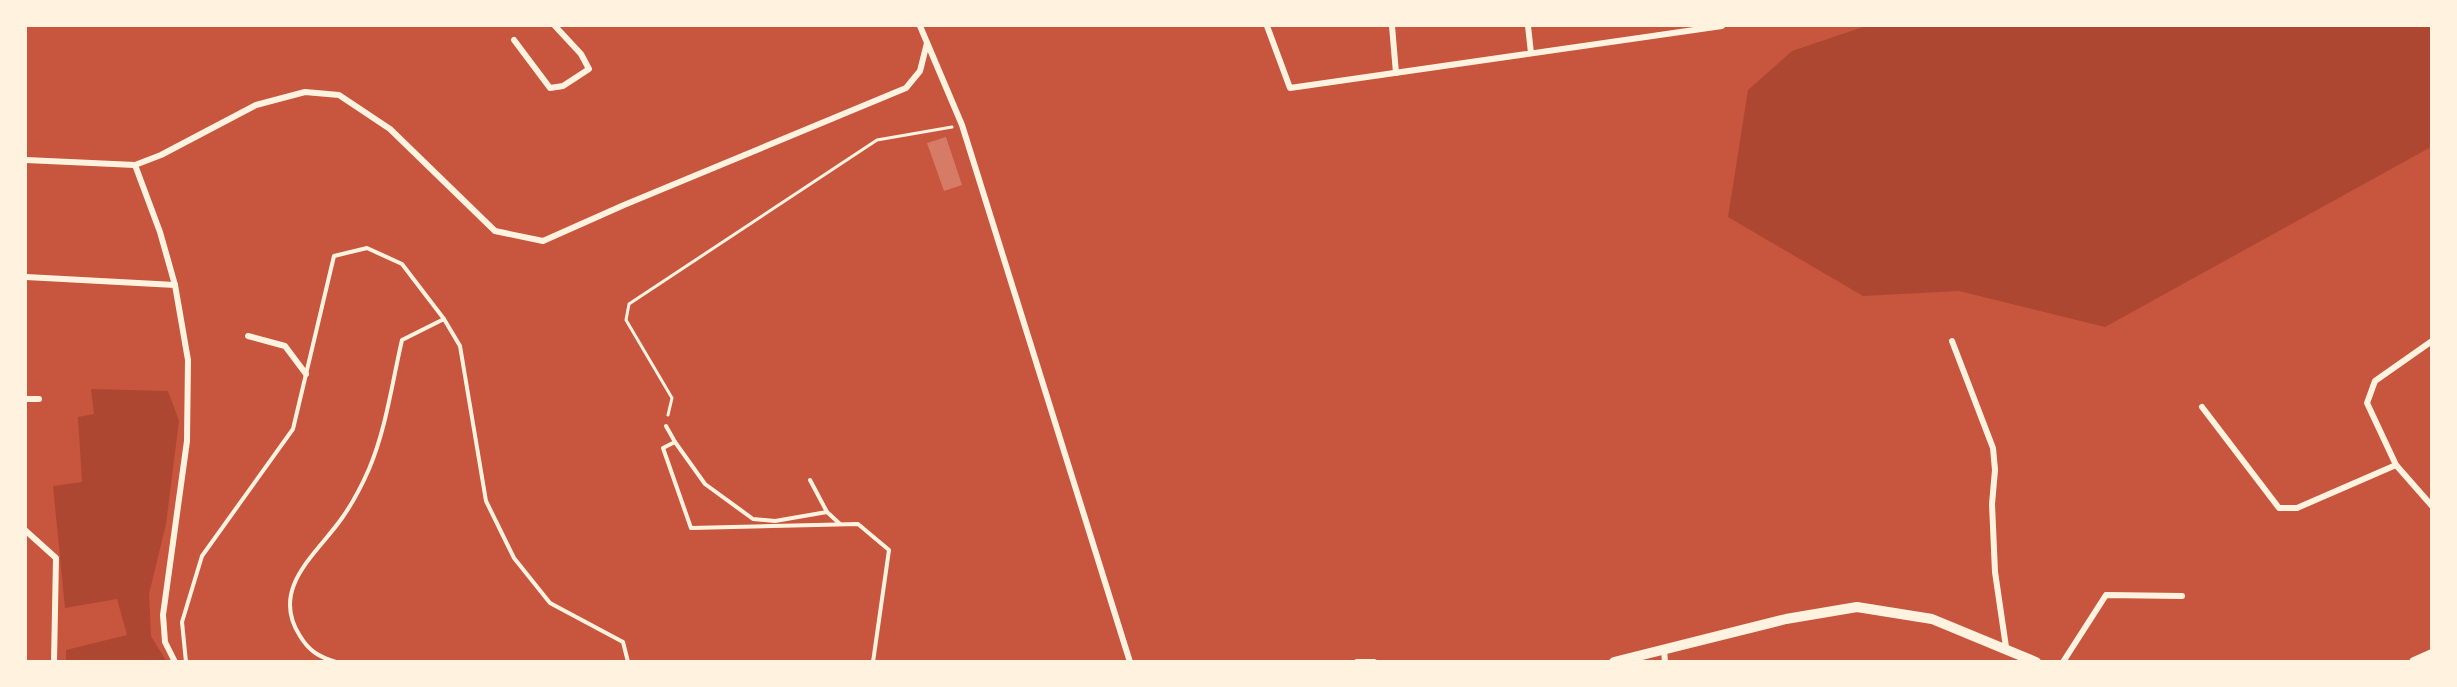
<svg xmlns="http://www.w3.org/2000/svg" width="2457" height="687" font-family="Montserrat,sans-serif">
  <style>
    .green { fill: #ae4732 }
    .building { fill: #d67c66 }
    .lines { fill: none; stroke-linecap: round; stroke-linejoin: round }
    .path { stroke: #fff3e0; stroke-width: 3 }
    .service { stroke: #fff3e0; stroke-width: 4 }
    .minor { stroke: #fff3e0; stroke-width: 6 }
    .secondary { stroke: #fff3e0; stroke-width: 10 }
  </style>
  <rect width="100%" height="100%" fill="#c8553d"/>
  <!-- green -->
  <g class="green">
    <polygon points="1866,26 2431,26 2431,147 2105,327 1959,291 1863,296 1728,217 1748,90 1792,51"/>
    <polygon points="91,389 168,391 179,421 166,524 149,594 151,636 166,661 66,661 66,650 127,635 117,599 65,608 53,486 82,482 78,417 94,414"/>
  </g>
  <!-- building -->
  <polygon class="building" points="946,137 962,185 944,191 927,143"/>
  <g class="lines">
    <!-- path -->
    <polyline class="path" points="668,415 672,398 626,320 629,304 877,140 952,127"/>
    <!-- service -->
    <g class="service">
      <polyline points="666,426 675,442 663,448 691,528 858,524 889,550 873,662"/>
      <polyline points="675,442 705,484 753,519 775,521 827,512 810,480"/>
      <polyline points="827,512 840,524"/>
      <polyline points="186,662 182,622 202,556 293,429 334,256 367,248 402,264 444,319 460,346 486,501 514,558 550,603 623,642 628,662"/>
      <path d="M336,662c-17,-5 -27,-11 -36,-26 -31,-48 17,-82 42,-118 10,-14 20,-33 27,-49 17,-40 23,-86 33,-129l42,-21"/>
    </g>
    <!-- minor -->
    <g class="minor">
      <polyline points="920,26 962,125 1130,662"/>
      <polyline points="1267,26 1290,88 1722,26"/>
      <polyline points="1392,26 1396,73"/>
      <polyline points="1528,26 1531,53"/>
      <polyline points="514,40 550,88 563,86 589,69 581,54 555,26"/>
      <polyline points="26,160 135,165 161,155 256,105 305,92 339,95 390,129 495,231 543,241 624,205 906,88 920,71 927,43"/>
      <polyline points="135,165 160,232 175,285 188,360 187,441 163,615 165,642 175,662"/>
      <polyline points="26,277 175,285"/>
      <polyline points="248,336 285,346 306,374"/>
      <polyline points="1952,341 1993,448 1995,470 1992,504 1995,572 2006,647"/>
      <polyline points="2432,341 2375,381 2367,403 2396,465 2432,506"/>
      <polyline points="26,399 39,399"/>
      <polyline points="2202,407 2279,508 2297,508 2396,465"/>
      <polyline points="26,531 56,558 54,662"/>
      <polyline points="1664,649 1665,662"/>
      <polyline points="1357,662 1374,662"/>
      <polyline points="2063,662 2106,595 2182,596"/>
    </g>
    <!-- secondary -->
    <g class="secondary">
      <polyline points="1614,662 1786,619 1857,607 1932,619 2036,662"/>
      <polyline points="2414,662 2432,654"/>
    </g>
  </g>
  <!-- border -->
  <rect width="2457" height="687" fill="none" stroke="#fff3e0" stroke-width="54"/>
</svg>
